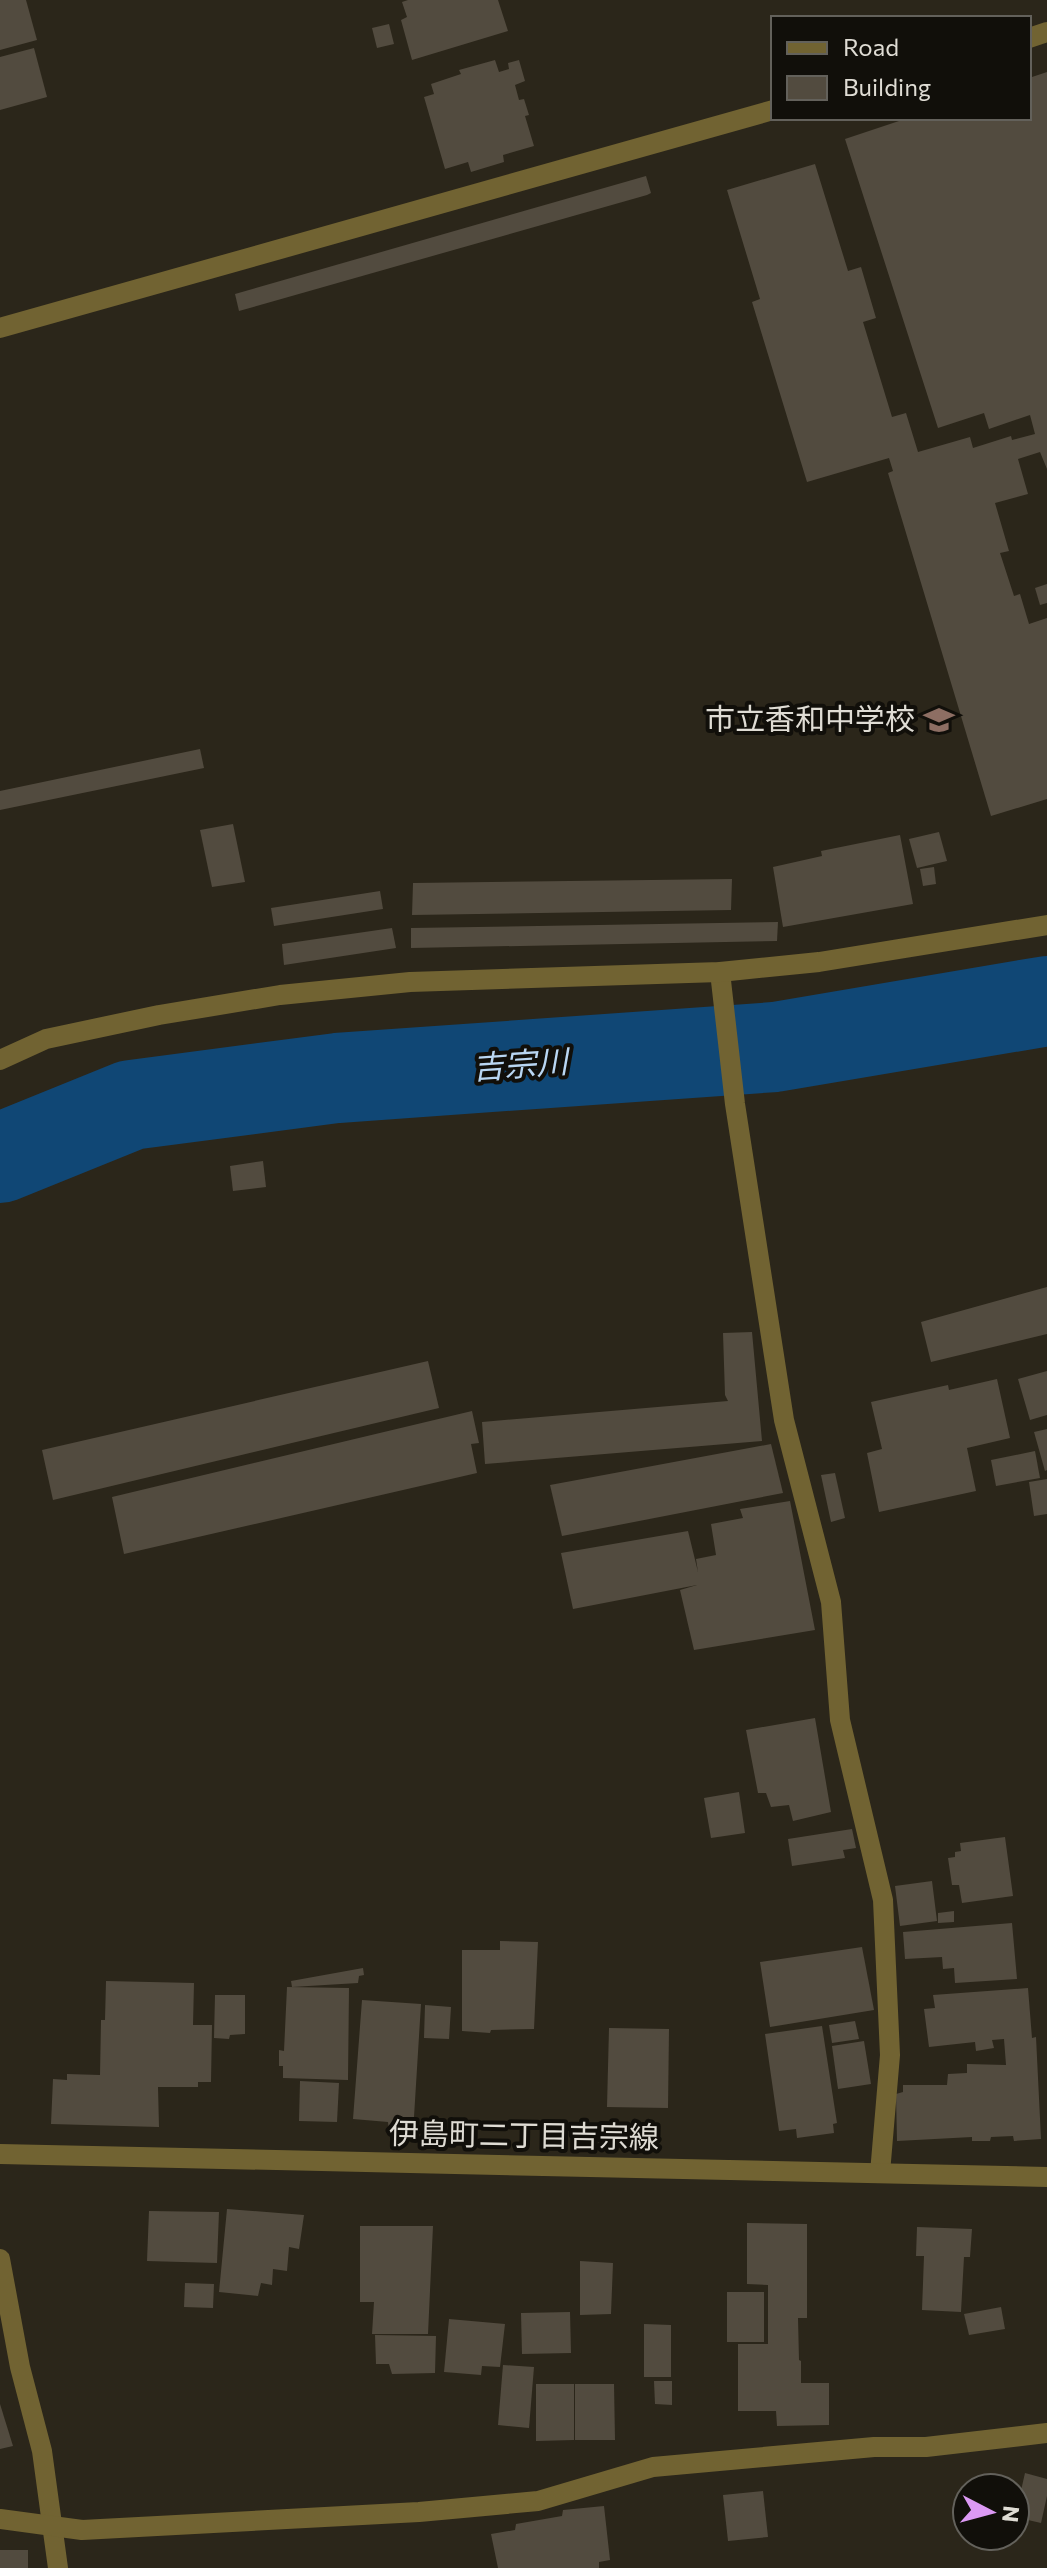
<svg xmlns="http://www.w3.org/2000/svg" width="1047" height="2568" font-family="Commissioner,'Noto Sans JP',sans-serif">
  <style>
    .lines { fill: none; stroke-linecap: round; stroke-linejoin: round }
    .river { stroke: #104775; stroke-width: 90 }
    .building { fill: #524b3f }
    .minor { stroke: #716332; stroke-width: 20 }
    .tertiary { stroke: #716332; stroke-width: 20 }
    .labels { text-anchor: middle; stroke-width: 8; stroke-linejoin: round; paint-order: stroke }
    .poi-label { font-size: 30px; fill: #dfdcd4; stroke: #110f0a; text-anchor: end }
    .street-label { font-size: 30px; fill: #dfdcd4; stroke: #110f0a }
    .water-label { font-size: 32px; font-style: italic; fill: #b9d6f2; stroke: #110f0a }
  </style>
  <rect width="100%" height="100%" fill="#2b261a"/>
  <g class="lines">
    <!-- river -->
    <polyline class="river" points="0,1158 131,1105 337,1078 775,1047 1047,1001"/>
  </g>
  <!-- building -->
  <g class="building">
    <polygon points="0,0 26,0 37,40 0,50"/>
    <polygon points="408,0 498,0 508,31 412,60 401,20 407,17 402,2"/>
    <polygon points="389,24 394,44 377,48 372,28"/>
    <polygon points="34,48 47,97 0,110 0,57"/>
    <polygon points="495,60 499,72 509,69 508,63 519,60 525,81 515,85 519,100 524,99 529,115 525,116 534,146 503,155 504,162 471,172 468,162 445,169 424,97 434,94 431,84 461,74 459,70"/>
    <polygon points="1047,72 1047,469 1040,452 1018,459 1028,494 995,503 1009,551 1000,553 1014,596 1020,594 1029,624 1047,618 1047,799 991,816 888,473 893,471 889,458 807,482 752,302 760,299 727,190 815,164 848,271 861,267 876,318 863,322 892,417 906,413 918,452 970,437 973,448 1011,436 1012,440 1035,434 1030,415 989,429 984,413 938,428 845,139 908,118 1029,118 1029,78"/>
    <polygon points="646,176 651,193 647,195 239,311 235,294"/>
    <polygon points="1047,584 1047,603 1040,605 1035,588"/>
    <polygon points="200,749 204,768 0,810 0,791"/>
    <polygon points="233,824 245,882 212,887 200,830"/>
    <polygon points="939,832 947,861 917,868 909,839"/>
    <polygon points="900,835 913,904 783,927 773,867 822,856 821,851"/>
    <polygon points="934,867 936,884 923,886 920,869"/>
    <polygon points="732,879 731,910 412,915 413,883"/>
    <polygon points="380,891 383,909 274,926 271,908"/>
    <polygon points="778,922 777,941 411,948 411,928"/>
    <polygon points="392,928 396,948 284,965 282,944"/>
    <polygon points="263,1161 266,1187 233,1191 230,1166"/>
    <polygon points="1047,1287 1047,1334 931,1362 921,1322"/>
    <polygon points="752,1332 762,1441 485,1464 482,1422 728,1401 725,1395 723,1333"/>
    <polygon points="428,1361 439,1408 53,1500 42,1450"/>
    <polygon points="1047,1371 1047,1415 1030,1420 1018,1379"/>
    <polygon points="997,1379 1010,1438 967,1448 976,1491 879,1512 867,1453 882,1449 871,1402 948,1385 949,1390"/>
    <polygon points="472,1411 479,1443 471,1444 477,1473 124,1554 112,1497"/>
    <polygon points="1047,1429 1047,1470 1045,1471 1034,1432"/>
    <polygon points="771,1444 783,1493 562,1536 550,1485"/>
    <polygon points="1035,1451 1040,1478 996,1486 991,1460"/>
    <polygon points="835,1473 845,1518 831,1522 821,1475"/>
    <polygon points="1047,1479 1047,1514 1034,1516 1029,1482"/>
    <polygon points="790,1501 815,1630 694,1650 680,1590 697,1585 573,1609 561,1553 688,1531 698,1572 696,1559 716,1555 711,1524 743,1518 740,1509"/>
    <polygon points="815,1718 831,1812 793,1821 789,1805 771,1807 766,1793 758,1793 746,1730"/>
    <polygon points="739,1792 745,1833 711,1838 704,1798"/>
    <polygon points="852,1829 856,1848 843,1850 845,1858 792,1866 788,1839"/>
    <polygon points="1005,1837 1013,1896 962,1903 959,1885 952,1885 948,1858 955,1857 955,1852 961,1851 960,1843"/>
    <polygon points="932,1881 937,1921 900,1926 895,1886"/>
    <polygon points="954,1911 954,1922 938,1923 938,1913"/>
    <polygon points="1012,1923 1017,1979 955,1983 954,1968 943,1969 942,1957 905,1959 903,1932"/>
    <polygon points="500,1941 538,1942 534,2029 491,2030 490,2033 462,2031 462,1950 500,1950"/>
    <polygon points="862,1947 874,2010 770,2027 760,1962"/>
    <polygon points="363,1968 364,1975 359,1976 358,1983 292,1987 291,1981"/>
    <polygon points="106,1981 194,1983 193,2025 212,2025 211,2082 198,2082 198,2087 158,2087 159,2127 51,2124 53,2079 67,2080 67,2074 100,2075 101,2020 105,2020"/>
    <polygon points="287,1987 349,1988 348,2080 283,2078 283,2066 279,2066 279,2050 284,2051"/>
    <polygon points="1028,1988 1032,2038 1036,2037 1041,2139 1014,2141 1013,2136 991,2137 990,2141 972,2141 972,2137 897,2141 896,2094 903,2092 903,2085 947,2085 948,2074 967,2073 967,2064 1006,2065 1004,2039 992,2040 994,2048 976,2051 975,2042 929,2047 924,2009 935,2008 933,1995"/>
    <polygon points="215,1995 245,1995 245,2034 230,2035 229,2039 214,2038"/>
    <polygon points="362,2000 421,2004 413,2133 389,2131 388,2122 353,2119"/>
    <polygon points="425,2005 451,2007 449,2039 424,2038"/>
    <polygon points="855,2021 859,2039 832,2043 829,2025"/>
    <polygon points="822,2026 837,2123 833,2124 834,2133 797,2138 796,2129 779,2131 765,2034"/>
    <polygon points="609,2028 669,2029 668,2108 607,2107"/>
    <polygon points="864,2041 871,2084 838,2089 832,2046"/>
    <polygon points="300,2081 339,2083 337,2122 299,2121"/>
    <polygon points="227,2209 304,2215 299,2249 289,2247 287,2271 273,2269 272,2285 261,2283 258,2296 219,2292"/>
    <polygon points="149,2211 219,2212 217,2263 147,2261"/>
    <polygon points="747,2223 807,2224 807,2318 798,2318 799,2360 801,2361 801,2383 829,2383 829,2425 777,2426 776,2411 738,2411 738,2344 768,2344 768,2285 747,2284"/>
    <polygon points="360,2226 433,2226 428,2334 372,2334 374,2302 360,2302"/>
    <polygon points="917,2227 972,2229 970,2257 964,2257 961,2312 922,2310 924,2256 916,2256"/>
    <polygon points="580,2261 613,2263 611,2314 580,2315"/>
    <polygon points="185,2283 214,2284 213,2308 184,2307"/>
    <rect x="727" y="2292" width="37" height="50"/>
    <polygon points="1001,2307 1005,2329 969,2335 964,2314"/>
    <polygon points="570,2312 571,2353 522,2354 521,2313"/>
    <polygon points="449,2319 505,2324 500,2367 482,2366 481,2375 444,2372"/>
    <polygon points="644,2324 671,2325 671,2377 644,2377"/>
    <polygon points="375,2335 436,2336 435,2373 392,2374 389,2364 376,2364"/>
    <polygon points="503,2365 534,2367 529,2428 498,2425"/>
    <polygon points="654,2381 672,2381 672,2405 655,2404"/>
    <polygon points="536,2384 574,2384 574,2440 536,2441"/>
    <polygon points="575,2384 614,2384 615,2440 575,2440"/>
    <polygon points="0,2404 13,2446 0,2449"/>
    <polygon points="1025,2473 1047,2479 1047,2496 1041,2523 1015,2517"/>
    <polygon points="763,2491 768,2537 728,2541 723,2495"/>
    <polygon points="604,2506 610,2560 599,2562 599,2568 498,2568 491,2534 515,2530 516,2524 562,2516 563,2510"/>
    <rect x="0" y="2550" width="28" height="18"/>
  </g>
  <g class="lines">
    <!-- minor -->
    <g class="minor">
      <polyline points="1029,38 1047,32"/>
      <polyline points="0,328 773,110"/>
      <polyline points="720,972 735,1104 784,1420 831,1602 840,1720 883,1900 890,2055 880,2173"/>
      <polyline points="0,1060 46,1039 159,1015 280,995 410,982 720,972 819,962 1047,925"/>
      <polyline points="0,2259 20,2367 42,2451 58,2568"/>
      <polyline points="0,2519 82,2530 419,2512 538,2501 653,2467 874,2447 926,2447 1047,2433"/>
    </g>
    <!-- tertiary -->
    <polyline class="tertiary" points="0,2154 1047,2177"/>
  </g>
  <!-- icons -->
  <defs>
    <g id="school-bare" transform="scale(2.4)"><path d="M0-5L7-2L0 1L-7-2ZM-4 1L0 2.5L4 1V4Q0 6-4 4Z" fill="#8d6e63" stroke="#110f0a" stroke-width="2.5" paint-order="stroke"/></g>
  </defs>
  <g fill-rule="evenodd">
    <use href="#school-bare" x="939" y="720"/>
  </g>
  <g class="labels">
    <!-- poi labels -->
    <g class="poi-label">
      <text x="915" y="730">市立香和中学校</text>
    </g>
    <!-- street labels -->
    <g class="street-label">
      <text transform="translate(524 2136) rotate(1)" y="10">伊島町二丁目吉宗線</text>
    </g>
    <!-- water labels -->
    <g class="water-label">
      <text transform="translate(520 1065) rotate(-4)" y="11">吉宗川</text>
    </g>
  </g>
  <!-- legend -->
  <rect x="771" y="16" width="260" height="104" fill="#110f0a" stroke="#63615b" stroke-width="2"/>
  <rect x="787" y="42" width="40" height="12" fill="#716332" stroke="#63615b" stroke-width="2"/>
  <text x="843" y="56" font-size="24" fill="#dfdcd4">Road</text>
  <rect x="787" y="76" width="40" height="24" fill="#524b3f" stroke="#63615b" stroke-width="2"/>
  <text x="843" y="96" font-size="24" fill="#dfdcd4">Building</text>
  <!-- north arrow -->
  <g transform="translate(991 2512) rotate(96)"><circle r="38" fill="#110f0a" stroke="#63615b" stroke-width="2"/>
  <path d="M0-6L14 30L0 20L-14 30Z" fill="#dc99f4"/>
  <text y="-12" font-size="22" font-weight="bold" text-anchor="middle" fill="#dfdcd4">N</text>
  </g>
</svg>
